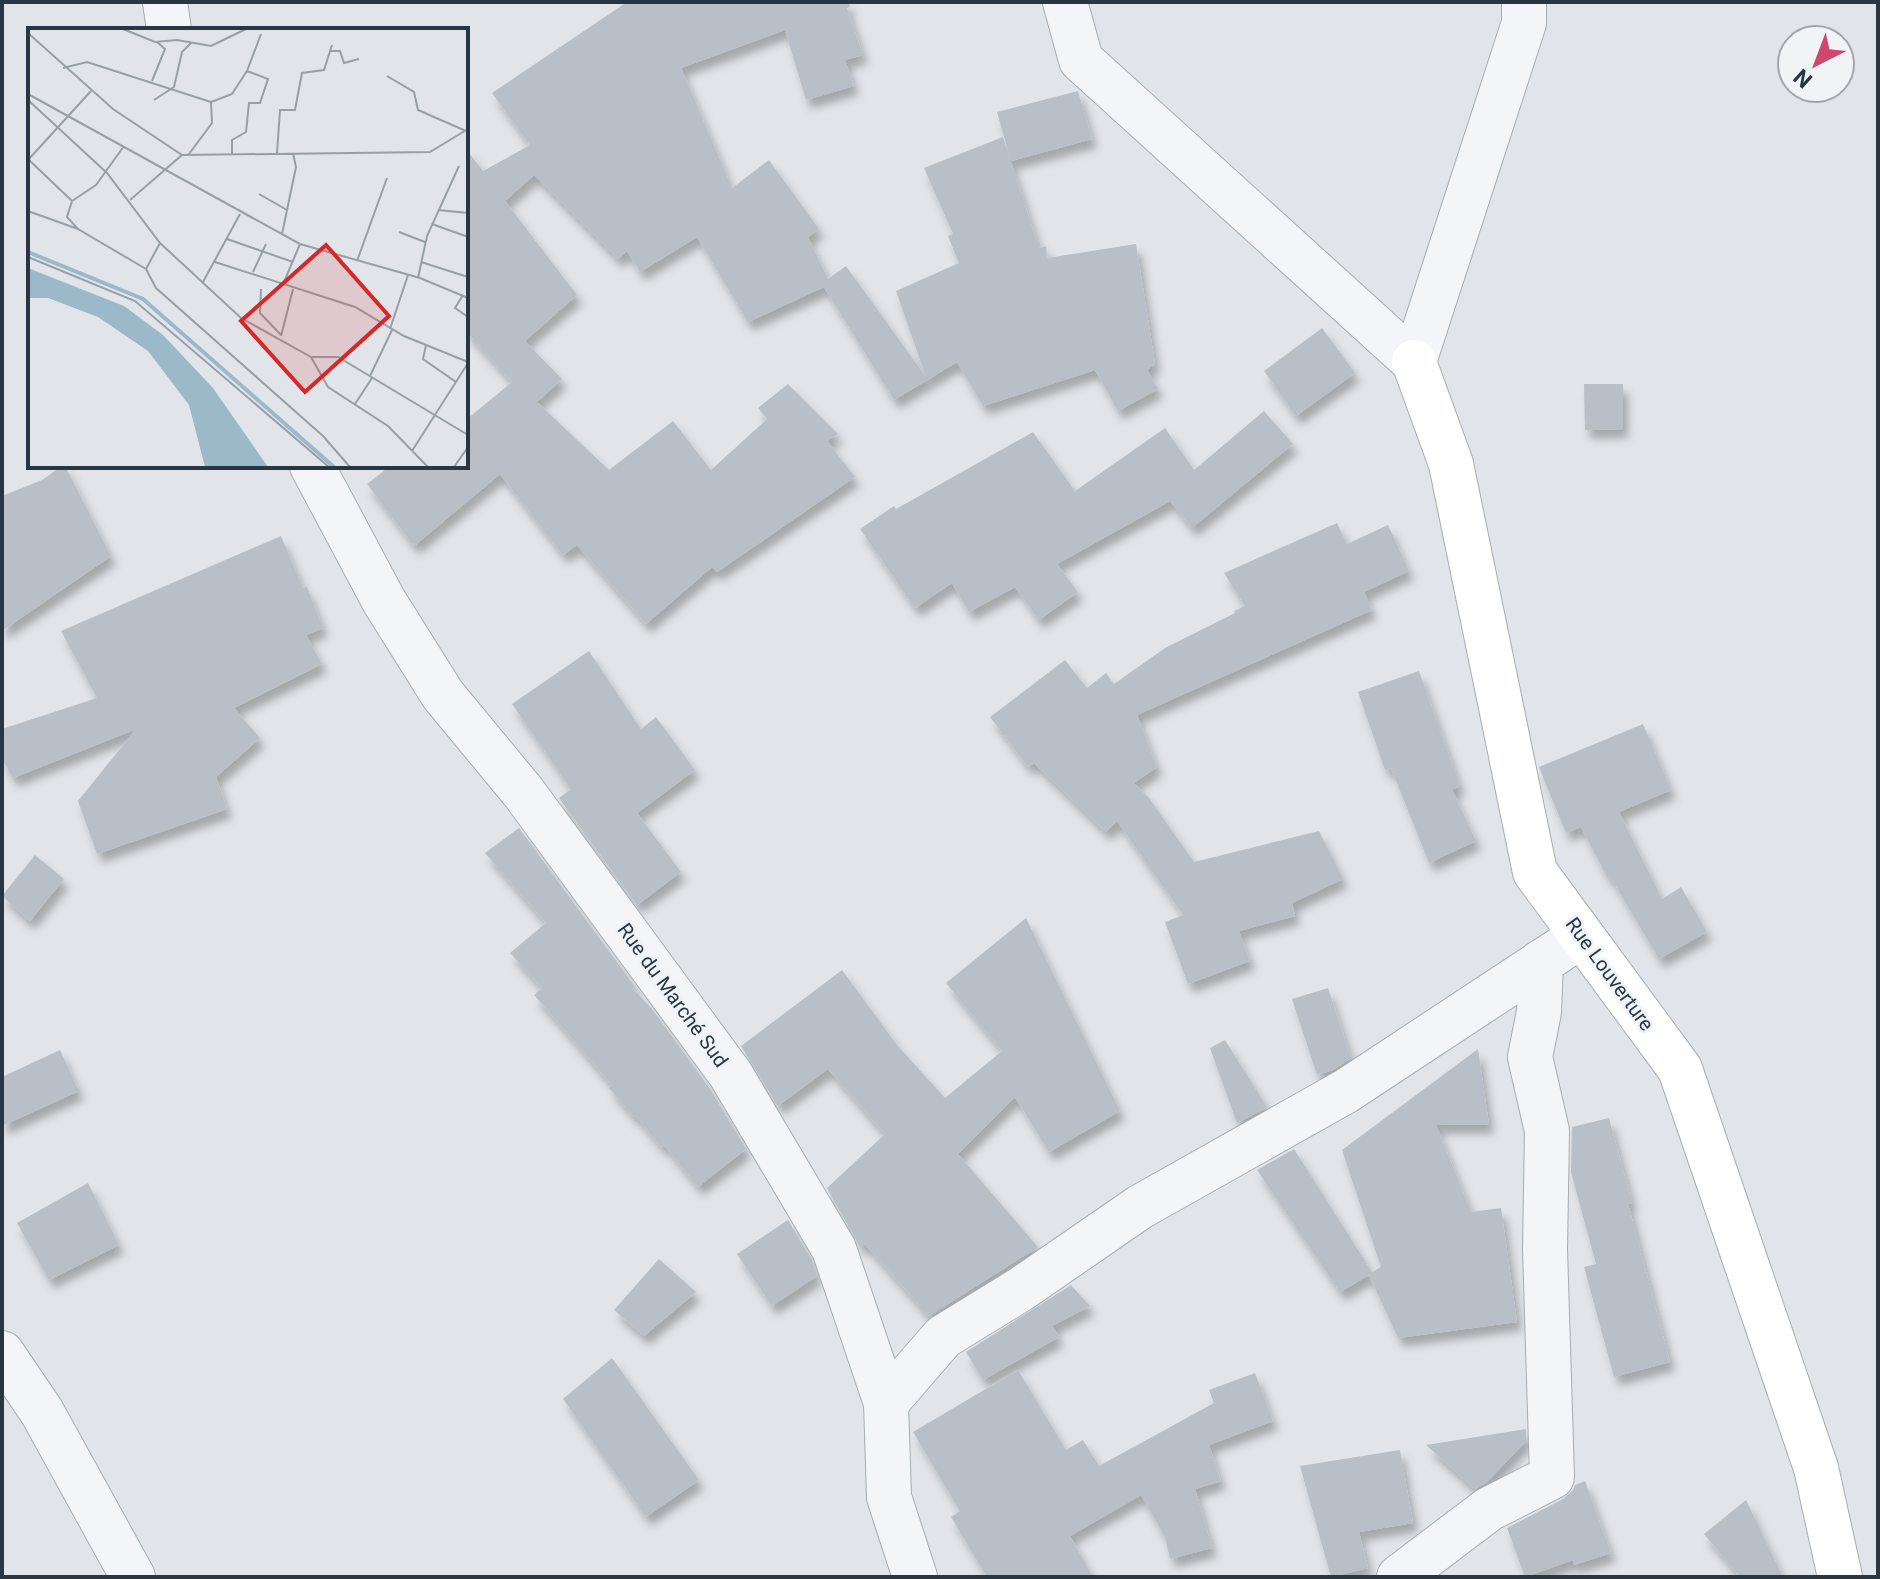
<svg xmlns="http://www.w3.org/2000/svg" width="1880" height="1579" font-family="Roboto,sans-serif">
  <style>
    .building { fill: #b8bfc6; filter: url(#shadow) }
    .lines { fill: none; stroke-linecap: round; stroke-linejoin: round }
    .street-casing { stroke: #a6adb3; stroke-width: 46 }
    .secondary-casing { stroke: #a6adb3; stroke-width: 46 }
    .street { stroke: #f3f5f8; stroke-width: 44 }
    .secondary { stroke: #fff; stroke-width: 44 }
    .labels { text-anchor: middle; stroke-width: 6; stroke-linejoin: round; paint-order: stroke }
    .street-label { font-size: 20px; fill: #293541; stroke: #f0f4f7 }
    .inset-river { fill: none; stroke: #9cb9c9; stroke-width: 4 }
    .inset-road { fill: none; stroke: #979fa6; stroke-width: 2 }
    .view { fill: #d62828; fill-opacity: 0.15; stroke: #d62828; stroke-width: 4 }
    .inset-edge { fill: none; stroke: #293541; stroke-width: 4 }
  </style>
  <defs>
    <filter id="shadow"><feDropShadow dx="5" dy="9" stdDeviation="4" flood-color="#0004"/></filter>
  </defs>
  <rect width="100%" height="100%" fill="#e1e5e9"/>
  <!-- building -->
  <g class="building">
    <polygon points="627,2 849,2 850,7 847,8 863,55 845,60 854,86 806,100 785,30 681,68 732,188 769,160 819,229 808,237 828,279 846,266 926,377 896,291 959,263 948,236 953,234 924,168 1003,137 1039,248 1046,246 1047,258 1136,244 1155,364 1147,370 1158,389 1118,411 1095,370 983,406 957,362 894,400 824,287 748,322 697,237 640,272 627,251 618,259 534,175 505,201 577,295 525,341 562,379 537,402 609,470 673,421 711,470 767,419 758,408 788,384 838,434 827,441 855,477 717,572 712,567 646,624 577,545 563,555 500,474 414,546 367,484 390,466 466,466 466,420 512,382 466,331 466,149 483,171 530,145 492,93"/>
    <polygon points="1078,91 1092,139 1011,161 997,112"/>
    <polygon points="1322,328 1355,373 1296,416 1264,371"/>
    <polygon points="1584,384 1623,384 1623,429 1585,430"/>
    <polygon points="1264,411 1293,444 1192,528 1170,501 1057,564 1078,592 1039,620 1015,587 969,612 952,583 915,608 860,529 894,506 896,509 1033,432 1075,491 1165,428 1194,470"/>
    <polygon points="62,466 65,466 111,556 2,631 2,496 42,480"/>
    <polygon points="1337,523 1347,544 1388,525 1409,571 1364,592 1372,610 1137,715 1157,767 1134,783 1149,798 1194,862 1319,831 1343,879 1292,903 1295,916 1239,931 1250,961 1188,984 1165,922 1183,915 1117,821 1106,832 1034,763 1028,767 990,717 1065,660 1087,688 1106,673 1114,684 1165,648 1235,613 1234,611 1245,606 1224,573"/>
    <polygon points="281,536 303,588 307,587 323,628 306,635 322,664 234,708 260,738 216,777 227,809 97,854 78,801 136,729 13,778 2,759 2,729 97,698 61,631"/>
    <polygon points="589,651 641,729 656,717 695,770 637,813 681,872 637,905 559,798 571,789 512,704"/>
    <polygon points="1419,671 1460,786 1452,790 1476,841 1429,863 1391,768 1385,770 1358,692"/>
    <polygon points="1643,724 1671,790 1619,812 1662,899 1681,887 1707,932 1659,959 1610,876 1607,877 1581,827 1566,833 1539,767"/>
    <polygon points="519,828 635,987 633,989 652,1009 710,1089 746,1149 698,1187 664,1145 661,1147 636,1116 634,1117 609,1088 612,1085 534,995 542,988 510,953 546,923 485,853"/>
    <polygon points="35,855 64,879 30,921 2,896"/>
    <polygon points="1026,918 1120,1111 1049,1152 1015,1097 958,1154 1038,1247 929,1316 865,1244 860,1247 827,1188 885,1134 828,1069 778,1106 741,1046 842,970 897,1045 945,1098 1002,1051 946,983"/>
    <polygon points="1328,988 1351,1058 1333,1070 1317,1075 1292,999"/>
    <polygon points="1225,1040 1267,1107 1237,1123 1210,1048"/>
    <polygon points="1478,1049 1489,1125 1436,1125 1471,1212 1501,1208 1517,1322 1398,1338 1369,1275 1340,1292 1257,1170 1294,1149 1372,1272 1381,1267 1342,1150"/>
    <polygon points="60,1050 79,1091 2,1126 2,1077"/>
    <polygon points="1609,1118 1632,1203 1628,1204 1670,1362 1614,1377 1584,1267 1596,1264 1571,1172 1572,1127"/>
    <polygon points="88,1183 119,1245 49,1280 17,1223"/>
    <polygon points="788,1220 811,1259 817,1276 772,1306 737,1254"/>
    <polygon points="659,1259 696,1292 644,1336 614,1310"/>
    <polygon points="1071,1285 1090,1306 1052,1326 1059,1337 983,1380 966,1352"/>
    <polygon points="612,1358 699,1480 646,1517 563,1399"/>
    <polygon points="1018,1370 1066,1450 1083,1440 1099,1466 1214,1403 1209,1390 1255,1373 1273,1421 1209,1445 1221,1481 1195,1489 1212,1548 1170,1559 1165,1537 1141,1495 1070,1536 1093,1577 987,1577 951,1517 960,1511 913,1432"/>
    <polygon points="1526,1429 1526,1441 1487,1482 1475,1489 1426,1445"/>
    <polygon points="1400,1450 1413,1523 1359,1532 1368,1568 1331,1577 1300,1466"/>
    <polygon points="1585,1481 1611,1553 1574,1565 1573,1560 1525,1577 1507,1528 1563,1499 1573,1490 1575,1485"/>
    <polygon points="1746,1500 1783,1577 1740,1577 1704,1534"/>
  </g>
  <g class="lines">
    <!-- street casing -->
    <g class="street-casing">
      <g id="street">
        <polyline points="165,2 169,30"/>
        <polyline points="1065,2 1081,60 1414,362 1524,23 1524,2"/>
        <polyline points="312,466 384,601 443,695 524,793 731,1075 834,1249 886,1403 889,1497 915,1577"/>
        <polyline points="2,1353 42,1412 133,1577"/>
        <polyline points="886,1403 943,1337 1021,1289 1140,1207 1346,1091 1581,936"/>
        <polyline points="1399,1577 1489,1509 1552,1477 1545,1249 1547,1131 1530,1057 1539,1012 1541,962"/>
      </g>
    </g>
    <!-- secondary casing -->
    <g class="secondary-casing">
      <polyline id="secondary" points="1414,362 1451,464 1535,872 1680,1069 1816,1468 1840,1577"/>
    </g>
    <!-- street -->
    <use href="#street" class="street"/>
    <!-- secondary -->
    <use href="#secondary" class="secondary"/>
  </g>
  <g class="labels">
    <!-- street labels -->
    <g class="street-label">
      <text transform="translate(1610 974) rotate(54)" y="7">Rue Louverture</text>
      <text transform="translate(673 995) rotate(54)" y="7">Rue du Marché Sud</text>
    </g>
  </g>
  <!-- overview -->
  <g transform="translate(28 28)">
    <rect width="440" height="440" fill="#e1e5e9"/>
    <path d="M0,240l96,38 39,29 50,53 55,79h-63l-16,-62 -41,-54 -50,-34 -50,-19h-20z" fill="#9cb9c9"/>
    <path class="inset-river" d="M0,224l115,47 191,168"/>
    <path class="inset-road" d="M95,1l32,13 22,-2 34,6 35,-17M0,5l85,76 69,46 248,-3 38,-23M302,23h10l4,12 15,-4M35,40l24,-6 124,40M219,43l14,-37M359,48l27,16 4,18 48,21M124,53l13,-32 -8,-7M0,66l272,150 120,34 48,20M0,72l79,73 53,70 81,75 70,39M126,72l20,-13 8,-35 9,-9M183,74l21,-8 15,-23 21,8 -8,24h-11l-3,29 -14,8v14M249,125l3,-43h15l7,-37 22,-3 8,-25M161,126l23,-31 -1,-21M0,131l44,42M0,132l63,-69M231,166l28,16M102,172l52,-45M44,173l-5,16 11,12 68,40M44,173l24,-16 28,-39M410,182l30,3M0,183l50,18M404,196l36,13M371,204l26,10M254,206l14,-67 -3,-14M199,211l66,23M0,229l107,44 194,166M329,233l30,-83M187,234l140,45 49,29 64,26M393,234l47,15M118,241l10,19 167,148 27,31M118,241l14,-26M225,244l13,-28M390,250l9,-42 32,-70M175,254l37,-68M256,254l16,-38M233,261l-1,24 21,22M435,267l-8,13 13,9M362,301l18,-54M253,308l12,-47M398,317l-3,14 33,23M342,348l22,-46M327,376l17,-26M384,423l56,-88M400,439l-40,-41 -60,-39 -17,-30h27l130,78M426,439l14,-20"/>
    <path class="view" d="M298,217l63,71 -84,76 -64,-71z"/>
    <rect width="440" height="440" class="inset-edge"/>
  </g>
  <!-- border -->
  <rect width="1880" height="1579" fill="none" stroke="#293541" stroke-width="8"/>
  <!-- north arrow -->
  <g transform="translate(1816 64) rotate(222)"><circle r="38" fill="#f0f4f7" stroke="#a0a8ae" stroke-width="2"/>
  <path d="M0-6L14 30L0 20L-14 30Z" fill="#cd4770"/>
  <text y="-12" font-size="22" font-weight="bold" text-anchor="middle" fill="#293541">N</text>
  </g>
</svg>
